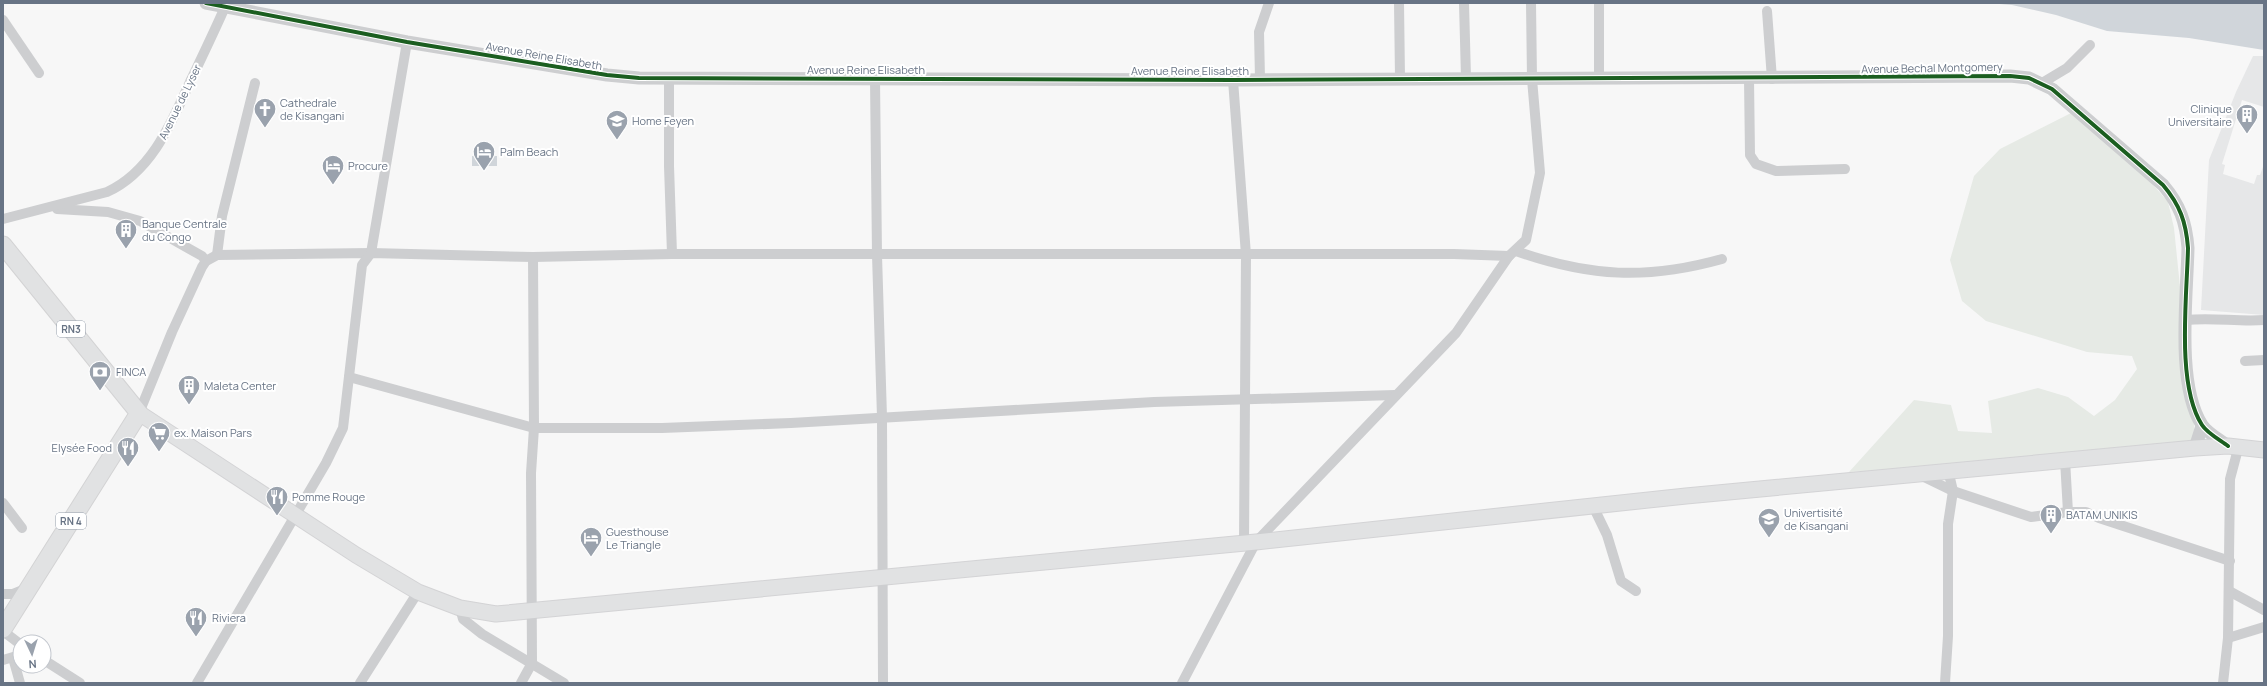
<svg xmlns="http://www.w3.org/2000/svg" width="2267" height="686" font-family="Manrope,sans-serif">
  <style>
    .built { fill: #e6e7e8 }
    .green { fill: #e6eae5 }
    .water { fill: #d0d5da }
    .lines { fill: none; stroke-linecap: round; stroke-linejoin: round }
    .secondary-casing { stroke: #d3d3d5; stroke-width: 17 }
    .trunk-casing { stroke: #d3d3d4; stroke-width: 19 }
    .minor { stroke: #cdced0; stroke-width: 10 }
    .tertiary { stroke: #cdced0; stroke-width: 13 }
    .secondary { stroke: #e1e2e3; stroke-width: 15 }
    .trunk { stroke: #e1e2e3; stroke-width: 17 }
    .cycleway-casing { stroke: #fff; stroke-width: 6 }
    .cycleway { stroke: #1b5e20; stroke-width: 4 }
    .labels { text-anchor: middle; stroke-width: 4; stroke-linejoin: round; paint-order: stroke }
    .shield { fill: #fff; stroke: #959eaa; stroke-width: 1 }
    .shield-label { font-size: 10px; font-weight: bold; fill: #687485 }
    .street-label { font-size: 11px; fill: #687485; stroke: #fff }
    .poi-label { font-size: 11px; fill: #687485; stroke: #fff; text-anchor: start }
  </style>
  <rect width="100%" height="100%" fill="#f7f7f7"/>
  <!-- built -->
  <polygon class="built" points="2253,56 2264,56 2264,107 2242,100 2222,164 2225,165 2223,174 2254,184 2257,175 2260,175 2264,164 2264,315 2201,310 2209,160 2236,92"/>
  <!-- green -->
  <polygon class="green" points="2075,111 2149,180 2168,202 2174,228 2197,453 1849,472 1914,400 1951,405 1958,431 1992,433 1988,401 2038,388 2068,397 2094,416 2115,400 2137,369 2132,356 2087,352 1986,321 1962,301 1950,260 1974,176 2000,149"/>
  <!-- water -->
  <g class="water">
    <polygon points="1987,3 2264,3 2264,50 2189,38 2107,31 2056,15 2012,5"/>
    <rect x="472" y="156" width="25" height="10"/>
  </g>
  <g class="lines">
    <!-- secondary casing -->
    <g class="secondary-casing">
      <polyline id="secondary" points="139,413 356,555 418,592 460,608 496,614 1256,542 1686,496 2195,448 2228,446 2264,450"/>
    </g>
    <!-- trunk casing -->
    <g class="trunk-casing">
      <polyline id="trunk" points="3,245 139,413 3,629"/>
    </g>
    <!-- minor -->
    <g class="minor">
      <polyline points="1399,3 1400,78"/>
      <polyline points="1464,3 1466,78"/>
      <polyline points="1599,3 1599,78"/>
      <polyline points="1767,11 1772,79"/>
      <polyline points="3,20 39,73"/>
      <polyline points="669,79 669,166 672,254"/>
      <polyline points="875,79 877,255 882,417 883,683"/>
      <polyline points="1260,79 1259,32 1269,3"/>
      <polyline points="1749,79 1750,155 1756,164 1776,171 1845,169"/>
      <polyline points="1233,80 1246,255 1244,543"/>
      <polyline points="2042,83 2067,68 2090,45"/>
      <polyline points="57,209 108,212 140,221 202,256 206,261"/>
      <path d="M3,219l104,-27c44,-20 64,-68 83,-110 12,-25 24,-50 35,-75"/>
      <path d="M1516,251c73,26 131,29 206,8"/>
      <polyline points="217,255 222,216 255,83"/>
      <path d="M2186,320c26,-3 52,2 78,0"/>
      <polyline points="2245,361 2264,360"/>
      <polyline points="349,377 534,428 662,428 791,423 1154,402 1395,395"/>
      <polyline points="139,413 172,332 202,267 206,261 217,255 371,253 533,257 672,254 1454,254 1509,256"/>
      <polyline points="2065,460 2068,512"/>
      <polyline points="1920,475 1953,491 2031,517 2068,512 2086,512 2099,518 2230,561"/>
      <polyline points="3,503 22,528"/>
      <polyline points="1593,506 1607,535 1621,581 1636,591"/>
      <polyline points="2229,591 2264,610"/>
      <polyline points="3,594 13,594 28,588"/>
      <polyline points="460,608 463,619 482,634 564,683"/>
      <polyline points="3,631 20,644"/>
      <polyline points="2228,638 2264,627"/>
      <polyline points="13,658 20,683"/>
      <polyline points="3,660 20,655"/>
      <polyline points="44,660 80,683"/>
      <polyline points="197,683 326,463 343,428 362,265 371,253 407,42"/>
      <polyline points="360,683 418,592"/>
      <polyline points="521,683 532,663 531,473 534,428 533,257"/>
      <polyline points="1182,683 1256,542 1456,333 1509,256 1526,240 1540,173 1532,79 1531,3"/>
      <polyline points="1945,683 1948,636 1948,524 1953,491 1948,470"/>
      <polyline points="2223,683 2228,638 2230,479 2238,449"/>
    </g>
    <!-- tertiary -->
    <g class="tertiary">
      <path d="M206,3l201,39 200,33 32,3 594,2 777,-4 19,2 23,11 111,96c17,20 23,37 25,63 -1,48 -12,137 14,177 5,8 18,15 26,21"/>
      <polyline points="2195,448 2202,426"/>
    </g>
    <!-- secondary -->
    <use href="#secondary" class="secondary"/>
    <!-- trunk -->
    <use href="#trunk" class="trunk"/>
    <!-- cycleway casing -->
    <g class="cycleway-casing">
      <path id="cycleway" d="M206,3l201,39 200,33 32,3 594,2 777,-4 19,2 23,11 111,96c17,20 23,37 25,63 -1,48 -12,137 14,177 5,8 18,15 26,21"/>
    </g>
    <!-- cycleway -->
    <use href="#cycleway" class="cycleway"/>
  </g>
  <!-- icons -->
  <defs>
    <g id="church-pin" transform="scale(1.15)"><path d="M0 17L-7.5 6A9.5 9.5 0 1 1 7.5 6Z" fill="#9aa2ad" stroke="#fff"/><path d="M-1.2-6h2.4v3.5h3.3v2.4h-3.3V6h-2.4V-.1h-3.3v-2.4h3.3Z" fill="#fff"/></g>
    <g id="building-pin" transform="scale(1.15)"><path d="M0 17L-7.5 6A9.5 9.5 0 1 1 7.5 6Z" fill="#9aa2ad" stroke="#fff"/><path d="M-4-6H4V6H1V3H-1V6H-4ZM-2.5-4.3h1.7v1.8h-1.7ZM.8-4.3h1.7v1.8H.8ZM-2.5-1h1.7V.8h-1.7ZM.8-1h1.7V.8H.8Z" fill="#fff"/></g>
    <g id="school-pin" transform="scale(1.15)"><path d="M0 17L-7.5 6A9.5 9.5 0 1 1 7.5 6Z" fill="#9aa2ad" stroke="#fff"/><path d="M0-5L7-2L0 1L-7-2ZM-4 1L0 2.5L4 1V4Q0 6-4 4Z" fill="#fff"/></g>
    <g id="hotel-pin" transform="scale(1.15)"><path d="M0 17L-7.5 6A9.5 9.5 0 1 1 7.5 6Z" fill="#9aa2ad" stroke="#fff"/><path d="M-6-4.5h1.5V1H6V5H4.5V3h-9V5H-6ZM-4 0a1.8 1.8 0 1 1 3.6 0ZM.5 0V-2.5h3Q6-2.5 6 0Z" fill="#fff"/></g>
    <g id="bank-pin" transform="scale(1.15)"><path d="M0 17L-7.5 6A9.5 9.5 0 1 1 7.5 6Z" fill="#9aa2ad" stroke="#fff"/><path d="M-6-4H6V4H-6ZM0-2.3a2.3 2.3 0 1 0 0 4.6a2.3 2.3 0 1 0 0-4.6Z" fill="#fff"/></g>
    <g id="supermarket-pin" transform="scale(1.15)"><path d="M0 17L-7.5 6A9.5 9.5 0 1 1 7.5 6Z" fill="#9aa2ad" stroke="#fff"/><path d="M-6-5.5h2.5l.6 2H6L4.5 2H-2.5L-4.4-4H-6ZM-1.5 3.2a1.3 1.3 0 1 0 .1 0ZM3 3.2a1.3 1.3 0 1 0 .1 0Z" fill="#fff"/></g>
    <g id="restaurant-pin" transform="scale(1.15)"><path d="M0 17L-7.5 6A9.5 9.5 0 1 1 7.5 6Z" fill="#9aa2ad" stroke="#fff"/><path d="M-5-6h1v4h1v-4h1v4h1v-4h1v5L-1.5 .5V6h-2V.5L-5-1ZM5-6V6H3V1.5H1.5Q1.5-4 5-6Z" fill="#fff"/></g>
    <g id="university-pin" transform="scale(1.15)"><path d="M0 17L-7.5 6A9.5 9.5 0 1 1 7.5 6Z" fill="#9aa2ad" stroke="#fff"/><path d="M0-5L7-2L0 1L-7-2ZM-4 1L0 2.5L4 1V4Q0 6-4 4Z" fill="#fff"/></g>
  </defs>
  <g fill-rule="evenodd">
    <use href="#church-pin" x="265" y="109"/>
    <use href="#building-pin" x="2247" y="115"/>
    <use href="#school-pin" x="617" y="121"/>
    <use href="#hotel-pin" x="484" y="152"/>
    <use href="#hotel-pin" x="333" y="166"/>
    <use href="#building-pin" x="126" y="230"/>
    <use href="#bank-pin" x="100" y="372"/>
    <use href="#building-pin" x="189" y="386"/>
    <use href="#supermarket-pin" x="159" y="433"/>
    <use href="#restaurant-pin" x="128" y="448"/>
    <use href="#restaurant-pin" x="277" y="497"/>
    <use href="#building-pin" x="2051" y="515"/>
    <use href="#university-pin" x="1769" y="519"/>
    <use href="#hotel-pin" x="591" y="538"/>
    <use href="#restaurant-pin" x="196" y="618"/>
  </g>
  <g class="labels">
    <!-- shield labels -->
    <g class="shield">
      <rect x="57" y="321" width="28" height="16" rx="3"/>
      <rect x="56" y="513" width="30" height="16" rx="3"/>
    </g>
    <g class="shield-label">
      <text x="71" y="333">RN3</text>
      <text x="71" y="525">RN 4</text>
    </g>
    <!-- street labels -->
    <g class="street-label">
      <text transform="translate(544 56) rotate(10)" y="4">Avenue Reine Elisabeth</text>
      <text transform="translate(1932 68) rotate(-1)" y="4">Avenue Bechal Montgomery</text>
      <text x="866" y="74">Avenue Reine Elisabeth</text>
      <text x="1190" y="75">Avenue Reine Elisabeth</text>
      <text transform="translate(180 102) rotate(-64)" y="4">Avenue de Lyser</text>
    </g>
    <!-- poi labels -->
    <g class="poi-label">
      <text x="280" y="107">Cathedrale<tspan x="280" dy="13">de Kisangani</tspan></text>
      <text x="2232" y="113" text-anchor="end">Clinique<tspan x="2232" dy="13">Universitaire</tspan></text>
      <text x="632" y="125">Home Feyen</text>
      <text x="500" y="156">Palm Beach</text>
      <text x="348" y="170">Procure</text>
      <text x="142" y="228">Banque Centrale<tspan x="142" dy="13">du Congo</tspan></text>
      <text x="116" y="376">FINCA</text>
      <text x="204" y="390">Maleta Center</text>
      <text x="174" y="437">ex. Maison Pars</text>
      <text x="112" y="452" text-anchor="end">Elysée Food</text>
      <text x="292" y="501">Pomme Rouge</text>
      <text x="1784" y="517">Univertisité<tspan x="1784" dy="13">de Kisangani</tspan></text>
      <text x="2066" y="519">BATAM UNIKIS</text>
      <text x="606" y="536">Guesthouse<tspan x="606" dy="13">Le Triangle</tspan></text>
      <text x="212" y="622">Riviera</text>
    </g>
  </g>
  <!-- border -->
  <rect width="2267" height="686" fill="none" stroke="#687485" stroke-width="8"/>
  <!-- north arrow -->
  <g transform="translate(32 654) rotate(176)"><circle r="19" fill="#ffffff" stroke="#c3c7ce"/>
  <path d="M0-3L7 15L0 10L-7 15Z" fill="#9aa2ad"/>
  <text y="-6" font-size="11" font-weight="bold" text-anchor="middle" fill="#687485">N</text>
  </g>
</svg>
